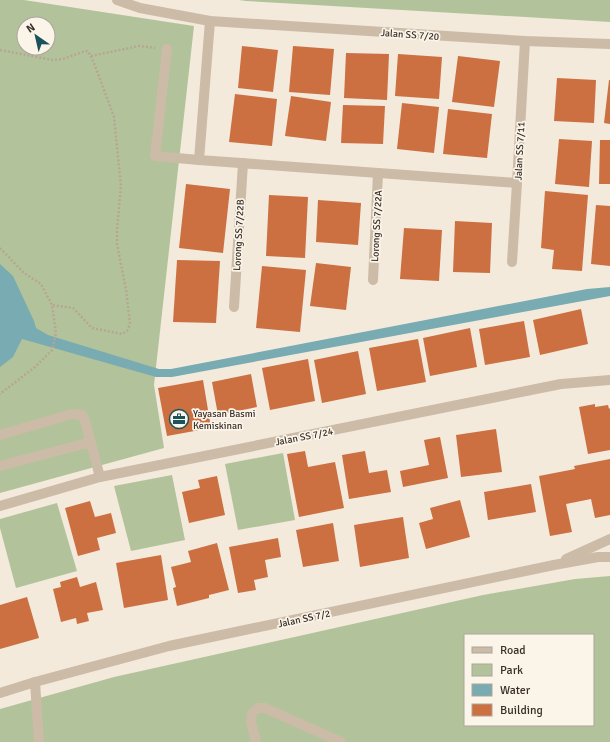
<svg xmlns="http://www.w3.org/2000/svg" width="610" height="742" font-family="Signika,sans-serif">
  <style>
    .green { fill: #b2c39b; fill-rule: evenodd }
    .water { fill: #79abb2 }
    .building { fill: #cc6f41 }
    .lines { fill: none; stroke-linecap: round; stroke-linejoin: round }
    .path { stroke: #b8a591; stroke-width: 2.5; stroke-dasharray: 2 2; stroke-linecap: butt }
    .minor { stroke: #ccbba7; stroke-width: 10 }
    .labels { text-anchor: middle; stroke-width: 3.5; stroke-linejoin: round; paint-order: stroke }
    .street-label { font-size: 10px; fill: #382f28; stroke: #fbf4e9 }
    .poi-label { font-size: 10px; fill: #382f28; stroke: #fbf4e9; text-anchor: start }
  </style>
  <rect width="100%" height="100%" fill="#f3eadc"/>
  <!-- green -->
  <g class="green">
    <path d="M0,0h24l170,26 -40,359 10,63 -164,45zM24,24h24v24h-24z"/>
    <polygon points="239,0 610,0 610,22 246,1"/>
    <polygon points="283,453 295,520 238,530 225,464"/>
    <polygon points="172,475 185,540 131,551 114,486"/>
    <polygon points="57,503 77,571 16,588 0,528 0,519"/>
    <path d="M610,576v166h-610v-33l114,-32 369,-82 92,-16zM465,635h128v90h-128z"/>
  </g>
  <!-- water -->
  <polygon class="water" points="0,264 13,276 34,321 36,328 48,335 159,369 171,369 587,289 610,287 610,296 172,377 156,377 22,339 13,357 0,367"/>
  <!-- building -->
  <g class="building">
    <polygon points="242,46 278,50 273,92 238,88"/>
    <polygon points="293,46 334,49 330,95 289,92"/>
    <polygon points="346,53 389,54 387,100 344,98"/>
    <polygon points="398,54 442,57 439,99 395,96"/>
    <polygon points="458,56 500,61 494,107 452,102"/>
    <polygon points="557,78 596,80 594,123 554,121"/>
    <polygon points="609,80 610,80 610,124 604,123"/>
    <polygon points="235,94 277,99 272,146 229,142"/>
    <polygon points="291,96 331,102 326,141 285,136"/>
    <polygon points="402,103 439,107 434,153 397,149"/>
    <polygon points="343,105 385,106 383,144 341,143"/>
    <polygon points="448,109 492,114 487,158 443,154"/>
    <polygon points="559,139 592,141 589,187 555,184"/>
    <polygon points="600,140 610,140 610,184 599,184"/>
    <polygon points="186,184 230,189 223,253 179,248"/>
    <polygon points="545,191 588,195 582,271 552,269 554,250 541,248"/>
    <polygon points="269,195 308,197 305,258 266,256"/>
    <polygon points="318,200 361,203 358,245 316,242"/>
    <polygon points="596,205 610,206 610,266 591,264"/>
    <polygon points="455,221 492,223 490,273 453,272"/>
    <polygon points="404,228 442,230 439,281 400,279"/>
    <polygon points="177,260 220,261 216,323 173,322"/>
    <polygon points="316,263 351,267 346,310 310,306"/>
    <polygon points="262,266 306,270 300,332 256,328"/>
    <polygon points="581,309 588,344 540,355 533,320"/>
    <polygon points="524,321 530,357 485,365 479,329"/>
    <polygon points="470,328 477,367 430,376 423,338"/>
    <polygon points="418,339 426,382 377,391 369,348"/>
    <polygon points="358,351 366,394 322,403 314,360"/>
    <polygon points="308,359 315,401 270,410 262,368"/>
    <polygon points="251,374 257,407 218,415 212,382"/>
    <polygon points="203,380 211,428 167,436 158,388"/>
    <polygon points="595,404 595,407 608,405 609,409 610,408 610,450 588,454 579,407"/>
    <polygon points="496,429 502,472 461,477 456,435"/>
    <polygon points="440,437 448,478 403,487 400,471 429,465 424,440"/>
    <polygon points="305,451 308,467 335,462 344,508 299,517 287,454"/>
    <polygon points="365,451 369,473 387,470 391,492 349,499 342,455"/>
    <polygon points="610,459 610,515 595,518 591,499 566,504 572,532 550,536 539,476 575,469 574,466"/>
    <polygon points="217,476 225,515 189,523 182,492 200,488 198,480"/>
    <polygon points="531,484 536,512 488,520 484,492"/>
    <polygon points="460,500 470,537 426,549 419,523 433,519 430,508"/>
    <polygon points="90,501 95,517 111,513 116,533 97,538 100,550 78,556 65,508"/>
    <polygon points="403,517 409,558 360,567 354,525"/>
    <polygon points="333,523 339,561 303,567 296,530"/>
    <polygon points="278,538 281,557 265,560 268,577 254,580 256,590 238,593 229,547"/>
    <polygon points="217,543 229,590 209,595 209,598 177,606 173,588 176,587 171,567 191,562 188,551"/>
    <polygon points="161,555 168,600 124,608 116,563"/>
    <polygon points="77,577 80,587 96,582 103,610 87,613 89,621 77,624 76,618 61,622 53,589 61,587 60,582"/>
    <polygon points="27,597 39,638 0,649 0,605"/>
  </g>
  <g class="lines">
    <!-- path -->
    <g class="path">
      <polyline points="0,50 53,60 63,59 85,51 88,51 94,63 114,117 121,186 117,229 117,244 126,290 130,324 127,331 122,334 92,328 73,308 52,305"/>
      <polyline points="91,56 139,46 155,48"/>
      <polyline points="0,248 24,273 41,284 52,305 56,333 52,350 35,367 0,394"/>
    </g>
    <!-- minor -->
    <g class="minor">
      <polyline points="117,0 140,8 210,21 525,41 610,44"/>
      <polyline points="210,21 199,160 517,183"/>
      <polyline points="167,49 155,156 199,160"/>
      <polyline points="512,262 517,183 525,41"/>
      <polyline points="373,280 378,173"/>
      <polyline points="234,307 243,163"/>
      <polyline points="0,435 72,414 82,415 85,421 100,477"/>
      <polyline points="0,466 91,442"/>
      <polyline points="0,506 100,477 561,384 610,380"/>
      <polyline points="566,559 610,539"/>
      <polyline points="35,682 39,742"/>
      <polyline points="0,693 35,682 169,646 554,565 598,557 610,557"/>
      <polyline points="256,742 251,722 252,713 258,708 265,708 341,742"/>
    </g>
  </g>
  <!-- icons -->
  <defs>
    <g id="office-ring" transform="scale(1)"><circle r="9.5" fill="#fbf4e9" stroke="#1b535c" stroke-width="1.5"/><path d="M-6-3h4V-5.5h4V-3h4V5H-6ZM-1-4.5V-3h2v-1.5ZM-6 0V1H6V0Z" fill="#1b535c"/></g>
  </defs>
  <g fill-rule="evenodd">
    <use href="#office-ring" x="179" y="419"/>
  </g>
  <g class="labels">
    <!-- street labels -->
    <g class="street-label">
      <text transform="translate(410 34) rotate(4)" y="4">Jalan SS 7/20</text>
      <text transform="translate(519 151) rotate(-87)" y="4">Jalan SS 7/11</text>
      <text transform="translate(376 226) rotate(-87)" y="4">Lorong SS 7/22A</text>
      <text transform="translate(238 235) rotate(-87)" y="4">Lorong SS 7/22B</text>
      <text transform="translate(304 436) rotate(-11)" y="4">Jalan SS 7/24</text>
      <text transform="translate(304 618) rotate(-12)" y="4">Jalan SS 7/2</text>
    </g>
    <!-- poi labels -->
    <g class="poi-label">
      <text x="193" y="417">Yayasan Basmi<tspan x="193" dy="12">Kemiskinan</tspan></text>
    </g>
  </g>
  <!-- legend -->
  <rect x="464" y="634" width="130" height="92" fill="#fbf4e9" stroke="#ada59c"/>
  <rect x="472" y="647" width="20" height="6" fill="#ccbba7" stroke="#ada59c"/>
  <text x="500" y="654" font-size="12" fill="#382f28">Road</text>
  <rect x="472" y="664" width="20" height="12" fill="#b2c39b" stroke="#ada59c"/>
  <text x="500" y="674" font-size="12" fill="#382f28">Park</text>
  <rect x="472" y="684" width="20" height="12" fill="#79abb2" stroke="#ada59c"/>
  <text x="500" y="694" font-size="12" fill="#382f28">Water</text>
  <rect x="472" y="704" width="20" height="12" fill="#cc6f41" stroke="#ada59c"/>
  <text x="500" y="714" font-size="12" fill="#382f28">Building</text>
  <!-- north arrow -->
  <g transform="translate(36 36) rotate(326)"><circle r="19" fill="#fbf4e9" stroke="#ada59c"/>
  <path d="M0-3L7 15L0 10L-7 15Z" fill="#1b535c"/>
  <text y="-6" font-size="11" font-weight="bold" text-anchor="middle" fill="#382f28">N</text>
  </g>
</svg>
